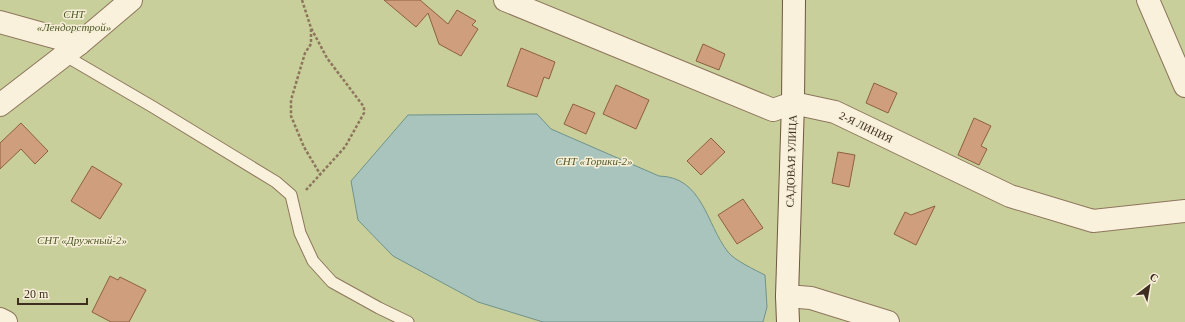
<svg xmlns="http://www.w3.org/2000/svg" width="1185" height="322" font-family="'Times New Roman',serif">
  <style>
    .green { fill: #c9cf9b }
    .water { fill: #a9c4bc; stroke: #6f938a }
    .building { fill: #cf9f7d; stroke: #8d5f41 }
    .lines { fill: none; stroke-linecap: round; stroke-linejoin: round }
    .lane-casing { stroke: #8d765c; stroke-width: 13 }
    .street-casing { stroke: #8d765c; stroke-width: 24 }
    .secondary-casing { stroke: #6f573f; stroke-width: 24 }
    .path { stroke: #8d765c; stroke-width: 2.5; stroke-dasharray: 3 2; stroke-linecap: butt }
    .lane { stroke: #faf1dc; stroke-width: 11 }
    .street { stroke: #faf1dc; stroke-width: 22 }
    .secondary { stroke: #faf1dc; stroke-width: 22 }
    .labels { text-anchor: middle; stroke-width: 3; stroke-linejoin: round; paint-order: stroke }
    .park-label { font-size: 11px; font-style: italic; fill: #4d5a26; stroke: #f7eed8 }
    .street-label { font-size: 11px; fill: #3d2e20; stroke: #f7eed8 }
  </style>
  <rect width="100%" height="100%" fill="#f0e4c8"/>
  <!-- green -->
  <rect class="green" x="0" y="0" width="1185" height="322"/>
  <!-- water -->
  <path class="water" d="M537,114l14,15 108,47c44,1 47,48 69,76 6,8 27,18 37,23l2,32 -4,15h-220l-65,-20 -85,-46 -35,-36 -7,-39 57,-66z"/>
  <!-- building -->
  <g class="building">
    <polygon points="384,0 420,0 448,24 457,10 476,21 472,25 478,29 461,56 439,44 428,13 416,27"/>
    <polygon points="703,44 725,54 719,70 696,61"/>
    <polygon points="521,48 555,62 549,79 544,77 537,97 507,86"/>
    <polygon points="874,83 897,93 888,113 866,103"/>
    <polygon points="616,85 649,100 636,129 603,114"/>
    <polygon points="573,104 595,113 586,134 564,124"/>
    <polygon points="974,118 991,126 981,146 987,149 979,165 958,155"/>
    <polygon points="21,123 48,151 35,164 21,149 0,169 0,143"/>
    <polygon points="711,138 725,152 701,175 687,161"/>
    <polygon points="838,152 855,155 849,187 832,183"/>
    <polygon points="92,166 122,184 100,219 71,201"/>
    <polygon points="743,199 763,228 737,244 718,215"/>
    <polygon points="935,206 916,245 894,234 905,212 911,215"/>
    <polygon points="110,276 118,280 120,277 146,290 129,322 111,322 92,312"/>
  </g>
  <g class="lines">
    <!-- lane casing -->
    <g class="lane-casing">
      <polyline id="lane" points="64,55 153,107 276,182 291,195 300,233 313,261 332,282 379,308 408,322"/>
    </g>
    <!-- street casing -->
    <g class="street-casing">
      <g id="street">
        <polyline points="505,0 773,110 793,103 835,112 1010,196 1093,221 1185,211"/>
        <polyline points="1148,0 1185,86"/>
        <polyline points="0,22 79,44"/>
        <polyline points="0,105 79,44 131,0"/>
        <polyline points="787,296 811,298 888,322"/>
        <polyline points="0,319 6,322"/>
      </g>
    </g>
    <!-- secondary casing -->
    <g class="secondary-casing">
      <polyline id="secondary" points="788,322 787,296 793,103 794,0"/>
    </g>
    <!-- path -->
    <g class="path">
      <polyline points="302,0 311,28 327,58 364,107 364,113 345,147 306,190"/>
      <polyline points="311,29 311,44 305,53 291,100 291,116 304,147 320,174"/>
    </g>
    <!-- lane -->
    <use href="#lane" class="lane"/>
    <!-- street -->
    <use href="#street" class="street"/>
    <!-- secondary -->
    <use href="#secondary" class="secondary"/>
  </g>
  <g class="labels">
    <!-- park labels -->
    <g class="park-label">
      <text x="74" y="18">СНТ<tspan x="74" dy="13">«Лендорстрой»</tspan></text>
      <text x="594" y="165">СНТ «Торики-2»</text>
      <text x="82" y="244">СНТ «Дружный-2»</text>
    </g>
    <!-- street labels -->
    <g class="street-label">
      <text transform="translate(866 127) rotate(26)" y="4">2-Я ЛИНИЯ</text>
      <text transform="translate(791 161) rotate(-88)" y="4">САДОВАЯ УЛИЦА</text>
    </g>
  </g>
  <!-- north arrow -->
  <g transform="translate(1149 286) rotate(31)" stroke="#f7eed8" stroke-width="3" paint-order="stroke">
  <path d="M0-3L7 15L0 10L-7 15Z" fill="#3d2e20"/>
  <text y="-6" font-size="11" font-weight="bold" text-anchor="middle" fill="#3d2e20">С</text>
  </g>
  <!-- scale -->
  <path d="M18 298v6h69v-6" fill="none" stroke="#3d2e20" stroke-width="2"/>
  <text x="24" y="298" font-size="12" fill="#3d2e20" stroke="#f7eed8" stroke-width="3" paint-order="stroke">20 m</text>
</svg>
